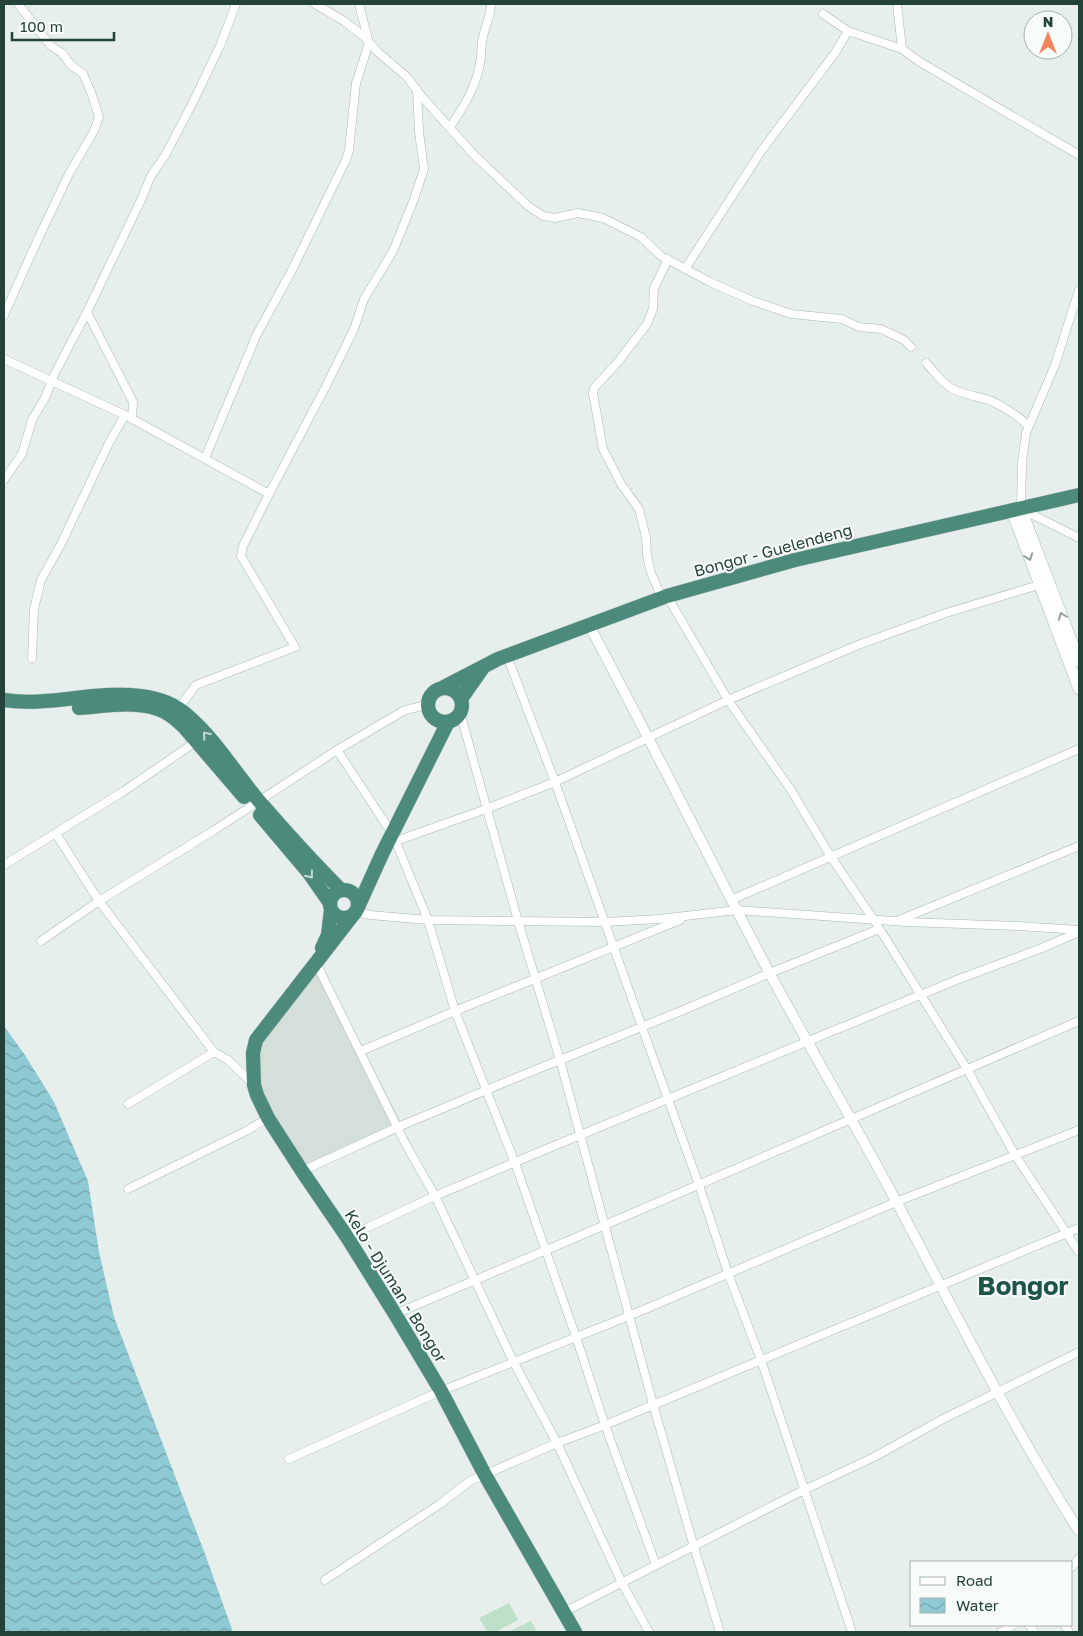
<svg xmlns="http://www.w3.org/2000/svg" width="1083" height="1636" font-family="'Golos Text',sans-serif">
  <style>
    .built { fill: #d4dfda }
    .green { fill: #bfe0c8 }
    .water { fill: url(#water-waves) }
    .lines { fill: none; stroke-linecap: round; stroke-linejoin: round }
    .minor-casing { stroke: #a8b8b2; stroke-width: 9 }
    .tertiary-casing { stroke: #a8b8b2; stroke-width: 11 }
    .secondary-casing { stroke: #a4bbb3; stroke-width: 12 }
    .trunk-casing { stroke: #c2cac8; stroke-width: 15 }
    .minor { stroke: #fff; stroke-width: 8 }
    .tertiary { stroke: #fff; stroke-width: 10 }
    .secondary { stroke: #fff; stroke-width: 11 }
    .trunk { stroke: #4c8a7c; stroke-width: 14 }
    .oneway { stroke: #92a09c }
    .oneway2 { stroke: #c4d9d4 }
    .labels { text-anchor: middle; stroke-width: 4; stroke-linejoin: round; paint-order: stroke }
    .street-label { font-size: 16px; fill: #24423a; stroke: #f7fbf9 }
    .town-label { font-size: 26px; font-weight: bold; fill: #1f5548; stroke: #f7fbf9 }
  </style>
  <defs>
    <pattern id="water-waves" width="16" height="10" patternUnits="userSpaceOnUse" patternTransform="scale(1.25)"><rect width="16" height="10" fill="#8ec9d4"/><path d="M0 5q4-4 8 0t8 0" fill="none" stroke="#74a5ad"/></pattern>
  </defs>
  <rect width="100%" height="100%" fill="#e6efeb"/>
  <!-- built -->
  <polygon class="built" points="322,968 405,1130 311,1171 268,1106 258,1078 258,1046"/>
  <!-- green -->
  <g class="green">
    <polygon points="509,1603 518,1620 495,1632 487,1632 479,1618"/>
    <polygon points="531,1621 537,1632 508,1632"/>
  </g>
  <!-- water -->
  <polygon class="water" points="4,1026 25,1055 54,1102 88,1181 99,1252 114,1317 205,1554 233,1632 7,1632 4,1629"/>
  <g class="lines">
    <!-- minor casing -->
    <g class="minor-casing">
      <g id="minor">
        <polyline points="315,4 344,21 363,36 379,53 407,77 422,97 474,155 528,206 543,216 555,218 578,213 603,218 641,237 661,256 710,282 753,301 791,314 842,319 859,327 881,329 904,340 911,347"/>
        <polyline points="897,4 902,49 920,62 1079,155"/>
        <polyline points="823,14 848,31 902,49"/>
        <path d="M450,127c15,-22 28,-43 31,-70 1,-7 0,-13 2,-20 2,-11 8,-21 8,-33"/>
        <polyline points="685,269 762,150 835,53 848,31"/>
        <polyline points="1079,290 1055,365 1026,433 1022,462 1021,509 1079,538"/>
        <polyline points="87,312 133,402 132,419"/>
        <polyline points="4,315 38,239 69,174 94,131 99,117 91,92 83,74 71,65 62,53 51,46 18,4"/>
        <polyline points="4,359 125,415 269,494"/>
        <path d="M926,363c8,8 15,19 25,25 12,7 25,8 38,12 10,4 33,18 39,26"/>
        <polyline points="205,458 257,334 291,272 346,160 349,150 356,83 369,43 359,4"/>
        <polyline points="4,480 22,454 32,420 45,398 55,373 87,312 141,200 151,176 166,154 192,104 220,46 236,4"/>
        <polyline points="667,596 728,700 791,790 831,857 874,920 967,1069 1015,1155 1079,1252"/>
        <polyline points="662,598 651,573 647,556 646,537 639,509 621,484 603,449 593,393 594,388 618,362 647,324 653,309 654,288 668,259"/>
        <polyline points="507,656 555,782 642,1027 699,1185 728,1273 761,1360 852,1632"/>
        <polyline points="32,658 34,609 41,580 61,544 109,443 125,415"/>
        <polyline points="178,709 196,685 295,647 241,556 243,546 269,494 325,388 354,329 364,299 393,251 413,202 424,169 419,132 417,90"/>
        <polyline points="460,712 518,921 560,1060 653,1404 694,1547 720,1632"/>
        <polyline points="337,750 393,835 428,920 455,1011 515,1163 576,1337 605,1425 656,1565"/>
        <polyline points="56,834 99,901 214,1052 228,1060 253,1084"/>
        <polyline points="396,841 486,809 555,782 728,700 858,645 946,613 1039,585"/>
        <polyline points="4,865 124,791 197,741"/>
        <polyline points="731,900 1079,749"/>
        <polyline points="356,912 370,915 428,920 606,922 659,919 737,910 907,922 1018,926 1079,930"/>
        <polyline points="897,921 1079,846"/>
        <polyline points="41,941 99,901 213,831 337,750 405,710 427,705"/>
        <polyline points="316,963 405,1143 435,1196 513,1361 557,1443 622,1583 649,1632"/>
        <polyline points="361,1051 455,1011 680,920"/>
        <polyline points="128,1104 214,1052"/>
        <polyline points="302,1171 398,1127 513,1079 681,1011 770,973 879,929"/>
        <polyline points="128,1189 246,1131 268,1118"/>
        <polyline points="347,1237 435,1196 532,1155 959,979 1042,948 1079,932"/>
        <polyline points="395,1314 570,1240 1079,1021"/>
        <polyline points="289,1459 441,1391 629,1316 896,1202 1079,1130"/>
        <polyline points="1072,1567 1079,1558"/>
        <polyline points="325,1580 440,1504 470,1481 557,1443 605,1425 1079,1228"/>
        <polyline points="564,1612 804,1490 874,1457 943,1419 1079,1352"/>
        <polyline points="1029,1625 1034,1632"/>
        <polyline points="1065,1625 1069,1632"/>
        <polyline points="1001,1632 1014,1625"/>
      </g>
    </g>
    <!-- tertiary casing -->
    <g class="tertiary-casing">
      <path id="tertiary" d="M589,625c62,116 120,233 181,349 41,76 85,150 126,227 59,111 115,224 183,330"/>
    </g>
    <!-- secondary casing -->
    <g class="secondary-casing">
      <g id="secondary">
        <polyline points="1021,509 1079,661"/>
        <polyline points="1012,511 1079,689"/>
      </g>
    </g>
    <!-- trunk casing -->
    <g class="trunk-casing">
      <g id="trunk">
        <polyline points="444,687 498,659 667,596 795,560 1079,495"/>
        <circle cx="445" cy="705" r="17"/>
        <polyline points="461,699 482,669"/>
        <path d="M4,700c45,7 91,-10 136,-4 18,2 35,8 48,20 28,24 47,57 71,85 26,30 54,61 82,89"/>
        <path d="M79,708c26,-2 54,-7 79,1 10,3 19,11 26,18l60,70"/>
        <polyline points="260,815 309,873 330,903"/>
        <circle cx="344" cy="904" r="14"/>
        <polyline points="358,907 382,854 448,722"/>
        <polyline points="353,915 256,1040 253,1053 254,1085 257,1095 268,1118 302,1171 347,1237 395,1314 441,1391 485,1475 575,1632"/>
        <polyline points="322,948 328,935 331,910"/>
      </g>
    </g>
    <!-- minor -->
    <use href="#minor" class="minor"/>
    <!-- tertiary -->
    <use href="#tertiary" class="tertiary"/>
    <!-- secondary -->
    <use href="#secondary" class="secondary"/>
    <!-- trunk -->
    <use href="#trunk" class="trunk"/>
  </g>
  <!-- one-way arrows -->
  <defs><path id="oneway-chevron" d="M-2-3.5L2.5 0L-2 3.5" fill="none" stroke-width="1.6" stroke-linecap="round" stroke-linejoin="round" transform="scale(1.25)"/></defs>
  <g class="oneway">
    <use href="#oneway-chevron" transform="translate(1029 557) rotate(70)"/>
    <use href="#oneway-chevron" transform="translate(1062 616) rotate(-111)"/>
  </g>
  <g class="oneway2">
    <use href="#oneway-chevron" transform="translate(206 735) rotate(-131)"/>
    <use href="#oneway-chevron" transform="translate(310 875) rotate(52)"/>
  </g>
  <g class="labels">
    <!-- street labels -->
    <g class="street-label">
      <text transform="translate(773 550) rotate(-15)" y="6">Bongor - Guelendeng</text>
      <text transform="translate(396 1286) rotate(58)" y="6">Kelo - Djuman - Bongor</text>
    </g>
    <!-- town labels -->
    <g class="town-label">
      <text x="1023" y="1295">Bongor</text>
    </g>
  </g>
  <!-- border -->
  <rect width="1083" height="1636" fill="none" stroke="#24423a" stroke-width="10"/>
  <!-- legend -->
  <rect x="910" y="1561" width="162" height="65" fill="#f7fbf9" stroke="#a3b1ad"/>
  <rect x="920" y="1577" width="25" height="8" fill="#ffffff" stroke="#a3b1ad"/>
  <text x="956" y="1586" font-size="15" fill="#24423a">Road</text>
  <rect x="920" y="1598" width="25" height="15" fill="url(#water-waves)" stroke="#a3b1ad"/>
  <text x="956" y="1611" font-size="15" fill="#24423a">Water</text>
  <!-- north arrow -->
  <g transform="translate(1048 35)"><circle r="24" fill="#f7fbf9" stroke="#a3b1ad"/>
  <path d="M0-4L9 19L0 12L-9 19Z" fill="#f4845f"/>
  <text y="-8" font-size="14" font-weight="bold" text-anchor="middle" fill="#24423a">N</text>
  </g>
  <!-- scale -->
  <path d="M12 32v8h102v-8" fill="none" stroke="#24423a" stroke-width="2.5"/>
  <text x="20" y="32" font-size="15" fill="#24423a" stroke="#f7fbf9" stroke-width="4" paint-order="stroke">100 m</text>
</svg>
